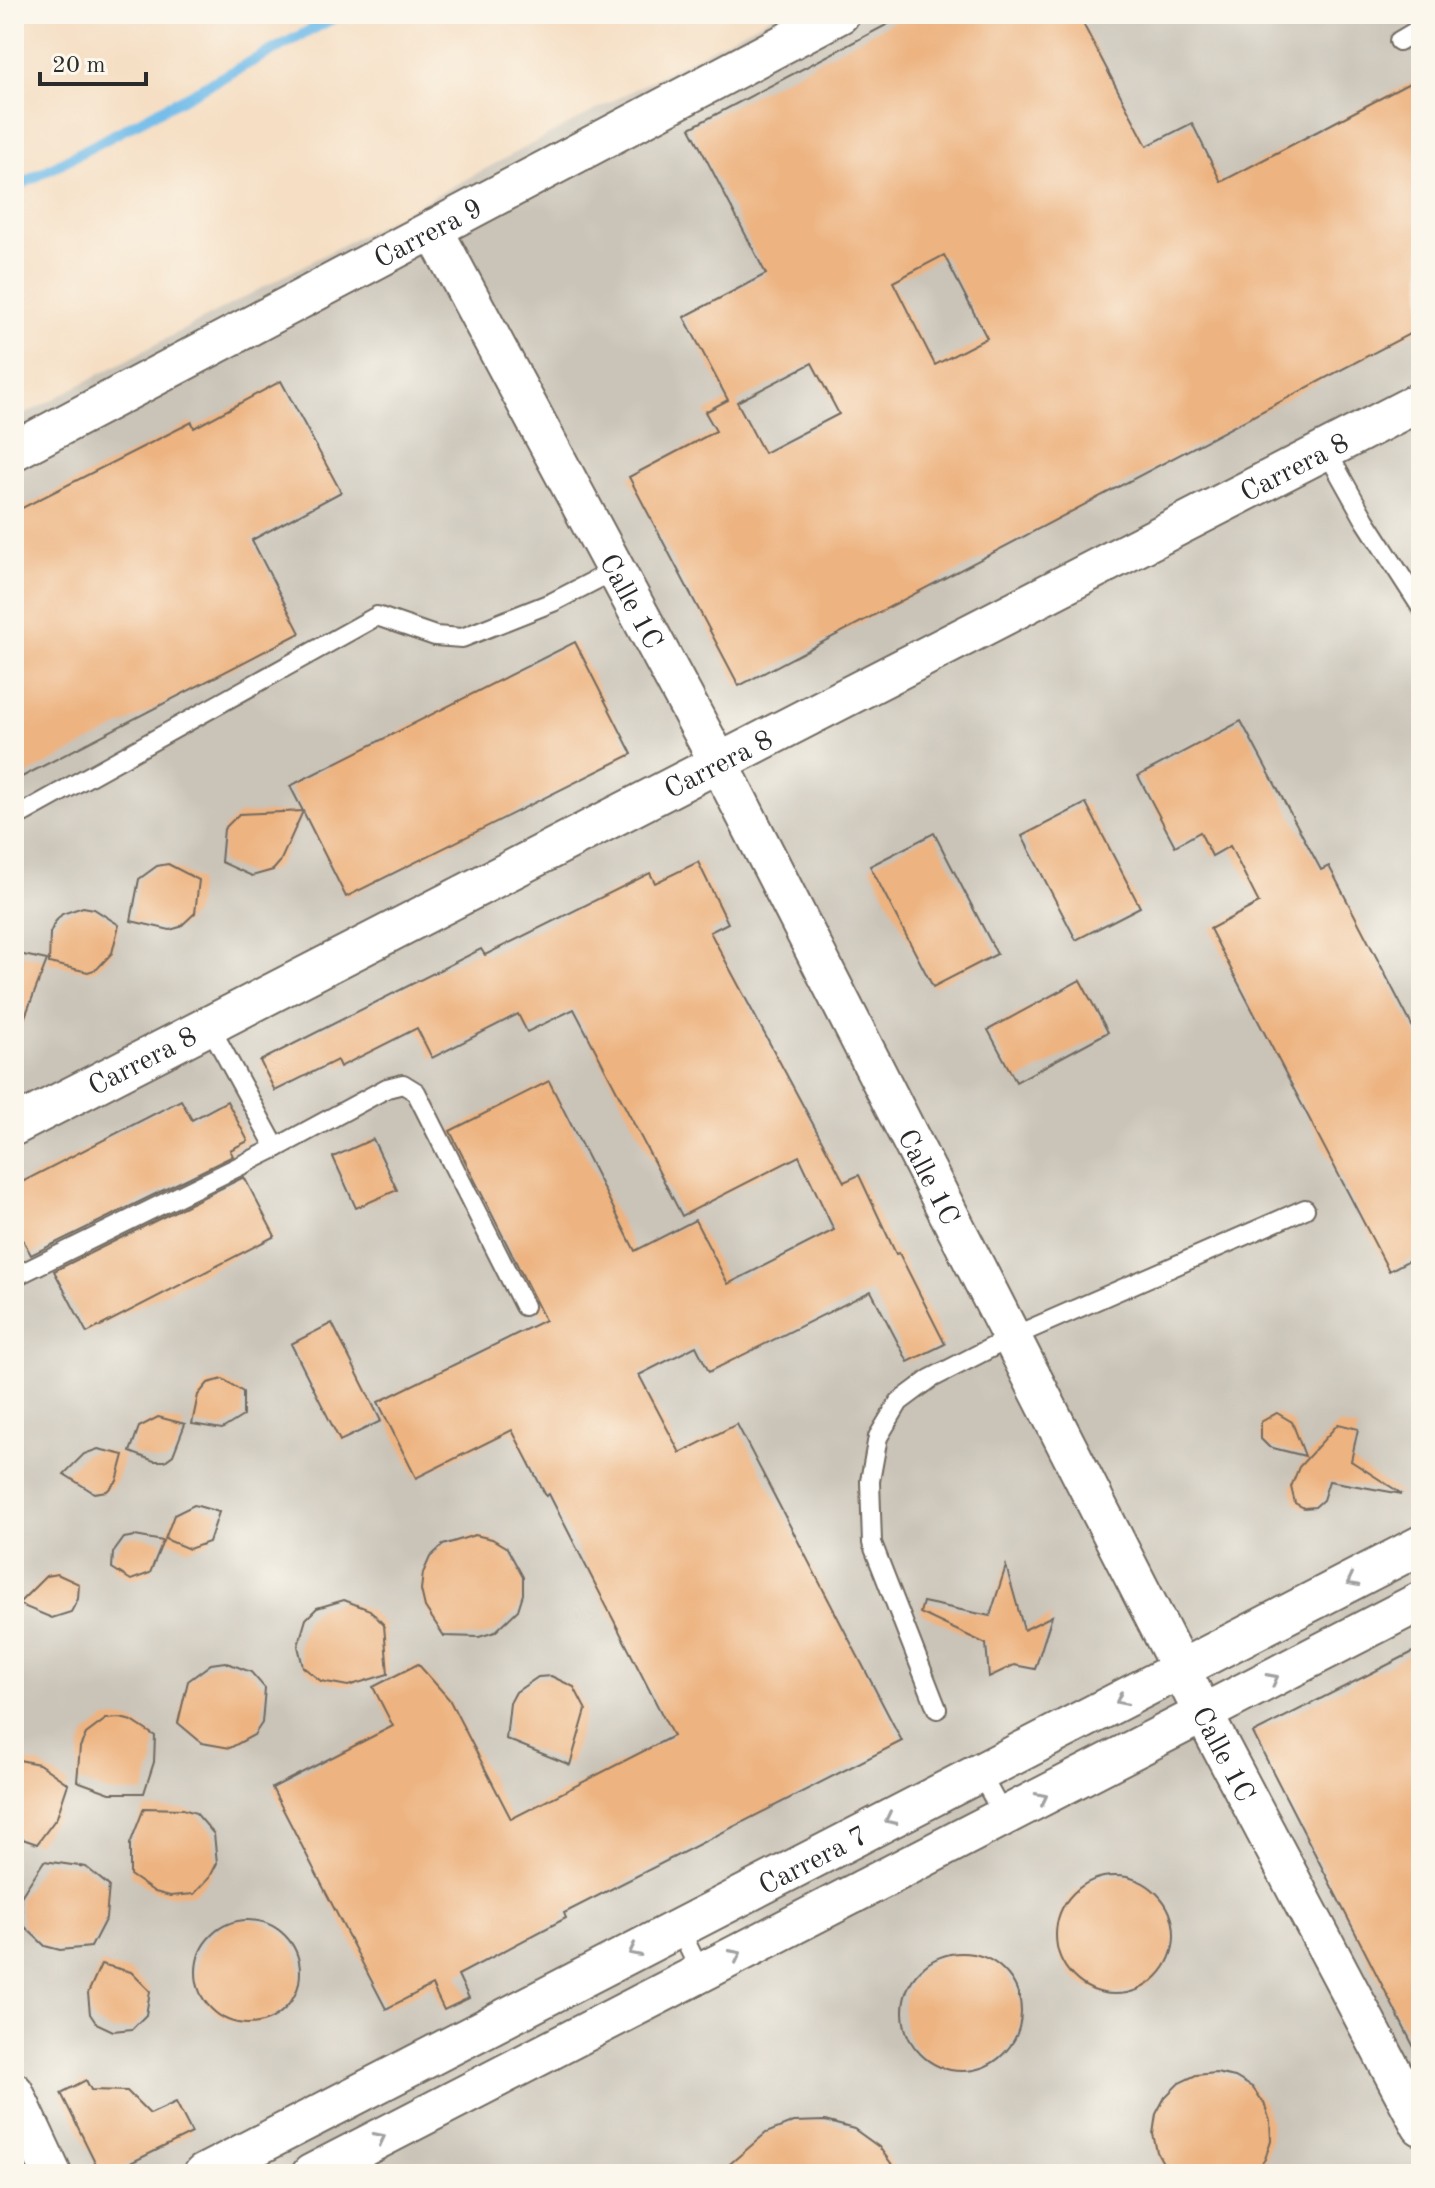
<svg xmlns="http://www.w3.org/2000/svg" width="1435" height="2188" font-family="'Old Standard TT',serif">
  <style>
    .industrial { fill: #c9c3b8 }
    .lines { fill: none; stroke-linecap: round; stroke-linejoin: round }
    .stream { stroke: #70bbe9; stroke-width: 11 }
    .building { fill: #edb380; fill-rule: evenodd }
    .lane-casing { stroke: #726a60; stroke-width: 22 }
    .street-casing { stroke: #726a60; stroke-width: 42 }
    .lane { stroke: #fff; stroke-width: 18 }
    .street { stroke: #fff; stroke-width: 38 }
    .oneway { stroke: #a0a0a0 }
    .labels { text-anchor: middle; stroke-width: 6; stroke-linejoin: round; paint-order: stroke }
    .street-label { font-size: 28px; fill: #2b2b2b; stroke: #fbf7ec }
  </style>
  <rect width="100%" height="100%" fill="#fbf7ec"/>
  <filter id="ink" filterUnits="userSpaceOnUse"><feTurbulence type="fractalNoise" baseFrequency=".0125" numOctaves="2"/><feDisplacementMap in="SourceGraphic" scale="16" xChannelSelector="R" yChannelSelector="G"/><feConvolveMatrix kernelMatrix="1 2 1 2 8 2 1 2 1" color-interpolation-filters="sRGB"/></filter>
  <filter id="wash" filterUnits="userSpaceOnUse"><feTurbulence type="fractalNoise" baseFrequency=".006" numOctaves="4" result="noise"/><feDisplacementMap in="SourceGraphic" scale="32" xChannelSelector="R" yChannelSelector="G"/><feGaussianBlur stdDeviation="1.8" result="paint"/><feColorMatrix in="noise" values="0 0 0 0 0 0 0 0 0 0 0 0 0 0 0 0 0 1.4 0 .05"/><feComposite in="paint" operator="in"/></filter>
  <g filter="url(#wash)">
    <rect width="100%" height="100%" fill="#f5dec3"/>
    <!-- industrial -->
    <polygon class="industrial" points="776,14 1421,14 1421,2174 26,2174 14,2149 14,420"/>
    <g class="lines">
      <!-- stream -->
      <polyline class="stream" points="14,188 341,14"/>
    </g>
    <g id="blocks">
      <!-- building -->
      <g class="building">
        <path d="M907,14h171l69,132 45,-23 29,59 200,-105v251l-682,358 -110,-209 87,-46 -11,-19 23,-12 -44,-83 82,-43 -76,-146zM944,255l43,83 -52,27 -42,-83zM812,363l27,51 -75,39 -27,-51z"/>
        <polygon points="281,381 341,492 252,540 300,633 14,781 14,512 192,422 194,428"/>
        <polygon points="575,642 632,754 346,897 303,811 280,862 273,870 252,876 221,862 224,829 239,814 303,811 290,786"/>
        <polygon points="1241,721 1321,870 1329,866 1421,1043 1421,1254 1389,1271 1210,929 1259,903 1230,846 1212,856 1200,832 1175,846 1138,776"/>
        <polygon points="1086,803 1140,907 1076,940 1022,836"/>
        <polygon points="934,833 997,954 933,987 870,866"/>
        <polygon points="698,862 728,923 710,932 844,1182 859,1175 896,1254 899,1253 945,1344 908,1362 871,1291 709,1372 696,1346 639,1375 680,1453 737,1424 902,1741 564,1913 566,1918 458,1975 469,1998 444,2010 432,1985 386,2009 272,1788 393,1726 373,1687 418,1664 449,1699 511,1819 673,1736 549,1494 546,1496 512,1430 416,1478 378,1402 545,1320 450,1131 549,1081 635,1251 695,1220 728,1284 834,1230 799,1156 682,1216 574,1009 527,1032 518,1014 432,1058 417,1028 340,1067 337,1060 275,1091 260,1061 481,949 485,955 650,873 655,883"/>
        <polygon points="168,864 199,880 195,913 180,927 170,930 131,921 139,879 157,866"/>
        <polygon points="83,907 94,909 119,925 112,953 97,969 88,972 49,963 50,933 55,922 62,914"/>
        <polygon points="14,953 47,960 16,1040 14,1039"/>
        <polygon points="1080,980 1108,1032 1016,1082 988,1030"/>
        <polygon points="181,1100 192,1120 227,1101 248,1141 230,1150 233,1156 31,1255 14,1223 14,1186"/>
        <polygon points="373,1139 397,1190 356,1208 333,1157"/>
        <polygon points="244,1177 275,1236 87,1333 54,1271"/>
        <polygon points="332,1323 381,1421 340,1441 291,1344"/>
        <polygon points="223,1379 243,1392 243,1416 222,1429 192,1424 198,1395 208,1383"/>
        <polygon points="1277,1413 1292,1422 1305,1456 1269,1447 1261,1439 1261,1422"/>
        <polygon points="158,1417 185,1424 173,1455 165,1461 154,1461 130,1452 139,1427"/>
        <polygon points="1338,1424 1358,1429 1351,1461 1402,1494 1329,1481 1323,1500 1315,1507 1304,1508 1295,1503 1291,1487 1299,1467"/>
        <polygon points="98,1449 124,1455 117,1481 107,1491 94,1493 64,1474 84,1454"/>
        <polygon points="194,1505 219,1512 209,1542 189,1549 165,1539 174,1515"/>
        <polygon points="475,1535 492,1539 507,1548 523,1577 523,1594 518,1610 495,1632 479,1637 444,1636 425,1607 421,1590 423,1573 430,1557 443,1545"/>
        <polygon points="135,1536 163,1541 150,1573 131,1580 112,1568 113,1553 124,1538"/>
        <polygon points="1006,1566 1024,1630 1052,1616 1035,1669 1014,1665 989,1677 986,1644 920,1613 923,1602 990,1616"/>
        <polygon points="57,1574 79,1584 78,1599 71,1612 52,1618 18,1604 46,1576"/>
        <polygon points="344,1600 370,1610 384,1625 388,1674 348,1686 321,1681 303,1667 298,1646 306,1619 317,1608"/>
        <polygon points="1421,1648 1421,2061 1253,1733"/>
        <polygon points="225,1662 251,1672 265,1688 262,1723 254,1735 230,1748 202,1743 178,1723 188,1681 211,1664"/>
        <polygon points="551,1676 574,1687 586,1710 570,1765 506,1739 510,1703 516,1692 538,1677"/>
        <polygon points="120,1718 132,1721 155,1736 154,1762 144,1793 110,1793 77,1781 80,1747 86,1734 106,1719"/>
        <polygon points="14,1759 39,1764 68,1784 57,1817 37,1844 14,1836"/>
        <polygon points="144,1808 183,1809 196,1813 214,1834 217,1863 210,1877 194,1894 170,1896 155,1892 130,1875 130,1844"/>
        <polygon points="44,1861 86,1867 109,1886 106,1918 91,1947 60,1950 45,1946 23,1925 20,1898"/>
        <circle cx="1115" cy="1935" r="59"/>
        <circle cx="248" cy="1972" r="52"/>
        <circle cx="962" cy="2012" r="59"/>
        <polygon points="101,1964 131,1972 150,1991 146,2015 132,2029 113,2031 96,2023 90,2014 88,1993"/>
        <polygon points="1216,2073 1235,2077 1252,2087 1264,2103 1270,2121 1271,2140 1265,2159 1254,2174 1169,2174 1157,2152 1153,2134 1156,2114 1165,2097 1179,2083 1196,2075"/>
        <polygon points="86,2080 91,2090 127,2091 150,2114 176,2102 192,2133 108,2174 101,2174 61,2093"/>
        <polygon points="825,2121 854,2129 879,2147 899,2174 718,2174 766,2133 794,2122"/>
      </g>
    </g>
  </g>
  <g filter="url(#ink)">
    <use href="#blocks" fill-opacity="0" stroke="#726a60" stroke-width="2"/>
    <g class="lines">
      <!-- lane casing -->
      <g class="lane-casing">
        <g id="lane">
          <polyline points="1399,41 1421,28"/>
          <polyline points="1326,450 1365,520 1421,607"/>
          <polyline points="14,818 377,616 435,636 462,638 553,602 615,570"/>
          <polyline points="209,1025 276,1148"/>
          <polyline points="14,1277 276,1148 387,1088 403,1084 416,1092 524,1306"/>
          <polyline points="937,1709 872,1543 870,1481 878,1437 899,1402 930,1379 1012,1337 1305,1209"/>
          <polyline points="980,1773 1004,1817"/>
          <polyline points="679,1928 701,1973"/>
        </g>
      </g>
      <!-- street casing -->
      <g class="street-casing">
        <g id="street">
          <path id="s1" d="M433,229l286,534 485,952 217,411"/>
          <path id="s2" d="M14,451l826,-437"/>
          <path id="s3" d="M14,1126l1407,-725"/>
          <polyline points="14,2092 52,2174"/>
          <path id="s4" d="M203,2174l1218,-629"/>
          <polyline points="311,2174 1421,1601"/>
        </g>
      </g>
      <!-- lane -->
      <use href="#lane" class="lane"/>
      <!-- street -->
      <use href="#street" class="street"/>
    </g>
    <!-- one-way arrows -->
    <defs><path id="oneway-chevron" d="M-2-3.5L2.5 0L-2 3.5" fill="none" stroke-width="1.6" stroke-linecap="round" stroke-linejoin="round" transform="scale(2)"/></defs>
    <g class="oneway">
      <use href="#oneway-chevron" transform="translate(1352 1581) rotate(153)"/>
      <use href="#oneway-chevron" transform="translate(1273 1679) rotate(-28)"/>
      <use href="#oneway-chevron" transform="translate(1121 1700) rotate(153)"/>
      <use href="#oneway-chevron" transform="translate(1042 1798) rotate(-27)"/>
      <use href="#oneway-chevron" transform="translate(890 1819) rotate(153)"/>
      <use href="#oneway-chevron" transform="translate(634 1951) rotate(153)"/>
      <use href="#oneway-chevron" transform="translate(736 1955) rotate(-27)"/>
      <use href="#oneway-chevron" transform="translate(380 2138) rotate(-27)"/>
    </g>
  </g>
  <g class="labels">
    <!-- street labels -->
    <g class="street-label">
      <text dy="10" stroke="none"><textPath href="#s2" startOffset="468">Carrera 9</textPath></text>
      <text dy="10" stroke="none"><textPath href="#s3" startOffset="1440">Carrera 8</textPath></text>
      <text dy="10" stroke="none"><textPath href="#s1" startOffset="422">Calle 1C</textPath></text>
      <text dy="10" stroke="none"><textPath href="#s3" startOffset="792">Carrera 8</textPath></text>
      <text dy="10" stroke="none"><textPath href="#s3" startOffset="144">Carrera 8</textPath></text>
      <text dy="10" stroke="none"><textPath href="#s1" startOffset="1070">Calle 1C</textPath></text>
      <text dy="10" stroke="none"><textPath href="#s1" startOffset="1718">Calle 1C</textPath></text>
      <text dy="10" stroke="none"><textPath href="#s4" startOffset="686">Carrera 7</textPath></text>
    </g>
  </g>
  <!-- margin -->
  <rect width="1435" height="2188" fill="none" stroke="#fbf7ec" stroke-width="48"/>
  <!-- scale -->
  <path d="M40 72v12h106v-12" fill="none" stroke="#2b2b2b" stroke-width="4"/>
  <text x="52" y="72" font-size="24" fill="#2b2b2b" stroke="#fbf7ec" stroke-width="6" paint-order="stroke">20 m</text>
</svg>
